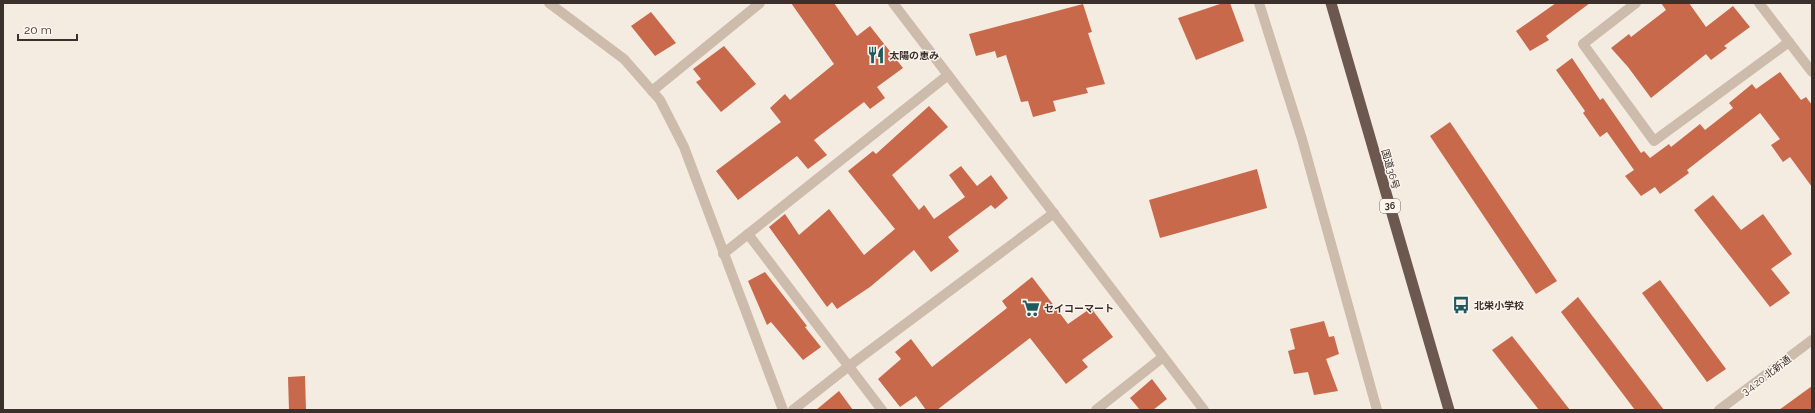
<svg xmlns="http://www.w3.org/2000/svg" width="1815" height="413" font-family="Raleway,'Noto Sans JP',sans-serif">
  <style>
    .building { fill: #c8694b }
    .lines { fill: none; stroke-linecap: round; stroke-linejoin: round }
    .minor { stroke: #cdbbac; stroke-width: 10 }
    .tertiary { stroke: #cdbbac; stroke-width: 10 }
    .trunk { stroke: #6c584f; stroke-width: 11 }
    .labels { text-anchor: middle; stroke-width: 3; stroke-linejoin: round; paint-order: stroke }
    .shield { fill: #fbf5ee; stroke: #756b66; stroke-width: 1 }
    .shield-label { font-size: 9px; font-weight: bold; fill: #3b302b }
    .poi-label { font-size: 10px; font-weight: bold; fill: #3b302b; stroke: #fbf5ee; text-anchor: start }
    .street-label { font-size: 10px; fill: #3b302b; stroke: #fbf5ee }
  </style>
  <rect width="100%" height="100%" fill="#f4ebe1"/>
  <!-- building -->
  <g class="building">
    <polygon points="791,3 834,3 857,36 870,26 903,68 877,87 885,98 870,109 864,102 814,140 827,155 808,169 797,156 738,200 716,171 781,122 770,108 785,94 790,100 834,64"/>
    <polygon points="1223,3 1230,3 1244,41 1196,60 1178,18"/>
    <polygon points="1556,3 1590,3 1546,36 1549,40 1530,51 1516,31"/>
    <polygon points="1661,3 1689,3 1706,27 1733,6 1750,27 1724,46 1727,48 1711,60 1706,54 1651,98 1628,67 1611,48 1629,34 1631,37 1666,10"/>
    <polygon points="1083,4 1092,32 1088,33 1105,84 1086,88 1088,93 1053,101 1056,111 1033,117 1028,101 1021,102 1006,55 997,58 995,51 976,56 969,34"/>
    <polygon points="651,12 676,43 655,56 631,26"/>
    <polygon points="724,46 756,84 721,112 696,82 701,79 693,69"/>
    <polygon points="1572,58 1600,100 1603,98 1641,153 1644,151 1650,158 1669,144 1671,147 1700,124 1705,130 1733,108 1729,103 1752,84 1756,89 1780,72 1801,100 1806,97 1812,105 1812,187 1790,157 1783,162 1771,145 1780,139 1760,113 1687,170 1689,173 1660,194 1655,187 1641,196 1625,176 1634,170 1607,132 1600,137 1583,113 1585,111 1556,70"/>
    <polygon points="929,106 948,127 892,175 919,210 924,205 934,219 965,197 949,175 961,166 977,186 991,175 1008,198 995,209 991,205 948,237 959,251 931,272 914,250 870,287 837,309 832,302 827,307 769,227 785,214 799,235 829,209 864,255 895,229 848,171 873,151 876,154"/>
    <polygon points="1450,122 1557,281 1536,294 1430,136"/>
    <polygon points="1257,169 1267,208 1160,238 1149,200"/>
    <polygon points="1713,195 1741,230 1763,214 1792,254 1771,269 1790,293 1770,307 1694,210"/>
    <polygon points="765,272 807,326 805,327 821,347 803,360 771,322 767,325 748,281"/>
    <polygon points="1032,277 1068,324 1091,308 1113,337 1082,360 1088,367 1066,384 1030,338 937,410 926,410 916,396 900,407 878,379 901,359 895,352 911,339 932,367 1007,308 1002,301"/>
    <polygon points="1660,280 1726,369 1707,382 1642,293"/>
    <polygon points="1578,297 1664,410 1635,410 1561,312"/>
    <polygon points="1324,321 1329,337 1334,336 1339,354 1326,359 1338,391 1314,395 1308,372 1294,374 1288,351 1295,349 1290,329"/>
    <polygon points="1512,336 1570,410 1539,410 1492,350"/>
    <polygon points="305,376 306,410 289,410 288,377"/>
    <polygon points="1152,379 1167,399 1153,410 1140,410 1130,398"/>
    <polygon points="1812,386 1812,410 1779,410"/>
    <polygon points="839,391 853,410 816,410"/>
  </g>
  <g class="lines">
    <!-- minor -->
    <g class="minor">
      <polyline points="549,3 624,59 660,100 684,147 783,410"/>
      <polyline points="1259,3 1302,139 1377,410"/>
      <polyline points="1636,3 1583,44 1654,141 1789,42"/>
      <polyline points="1759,3 1812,72"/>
      <polyline points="652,91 760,3"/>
      <polyline points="748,234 882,410"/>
      <polyline points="723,254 948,75"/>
      <polyline points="793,410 849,366 1054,213"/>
      <polyline points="1096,410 1163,357"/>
    </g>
    <!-- tertiary -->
    <g class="tertiary">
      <polyline points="893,3 1204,410"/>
      <polyline points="1719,410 1812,340"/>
    </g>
    <!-- trunk -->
    <polyline class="trunk" points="1331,3 1449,410"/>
  </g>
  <!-- icons -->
  <defs>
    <g id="restaurant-bare" transform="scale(1.38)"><path d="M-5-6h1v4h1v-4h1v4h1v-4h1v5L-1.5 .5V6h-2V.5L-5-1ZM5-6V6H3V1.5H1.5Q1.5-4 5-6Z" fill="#1f5a5e" stroke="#fbf5ee" stroke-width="2.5" paint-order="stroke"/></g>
    <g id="bus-bare" transform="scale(1.38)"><path d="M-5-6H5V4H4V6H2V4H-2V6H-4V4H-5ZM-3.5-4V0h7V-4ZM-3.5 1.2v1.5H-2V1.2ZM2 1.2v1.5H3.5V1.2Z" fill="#1f5a5e" stroke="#fbf5ee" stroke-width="2.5" paint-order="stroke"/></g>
    <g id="supermarket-bare" transform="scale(1.38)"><path d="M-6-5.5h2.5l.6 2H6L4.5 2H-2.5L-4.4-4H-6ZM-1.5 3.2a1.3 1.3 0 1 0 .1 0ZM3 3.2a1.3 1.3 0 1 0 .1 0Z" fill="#1f5a5e" stroke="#fbf5ee" stroke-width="2.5" paint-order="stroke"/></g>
  </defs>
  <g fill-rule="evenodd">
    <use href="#restaurant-bare" x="876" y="55"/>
    <use href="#bus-bare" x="1461" y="305"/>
    <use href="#supermarket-bare" x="1031" y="308"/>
  </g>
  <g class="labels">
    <!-- shield labels -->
    <rect class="shield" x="1380" y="199" width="20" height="14" rx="3"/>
    <g class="shield-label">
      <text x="1390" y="209">36</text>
    </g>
    <!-- poi labels -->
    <g class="poi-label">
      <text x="889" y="59">太陽の恵み</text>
      <text x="1474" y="309">北栄小学校</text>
      <text x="1044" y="312">セイコーマート</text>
    </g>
    <!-- street labels -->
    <g class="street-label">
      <text transform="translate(1391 169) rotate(74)" y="4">国道36号</text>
      <text transform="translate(1766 375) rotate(-37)" y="4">3.4.20 北新通</text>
    </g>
  </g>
  <!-- border -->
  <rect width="1815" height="413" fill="none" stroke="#3b302b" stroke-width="8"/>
  <!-- scale -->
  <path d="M18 34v6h59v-6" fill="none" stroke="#3b302b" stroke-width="2"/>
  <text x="24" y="34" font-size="12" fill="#3b302b" stroke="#fbf5ee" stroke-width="3" paint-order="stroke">20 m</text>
</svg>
